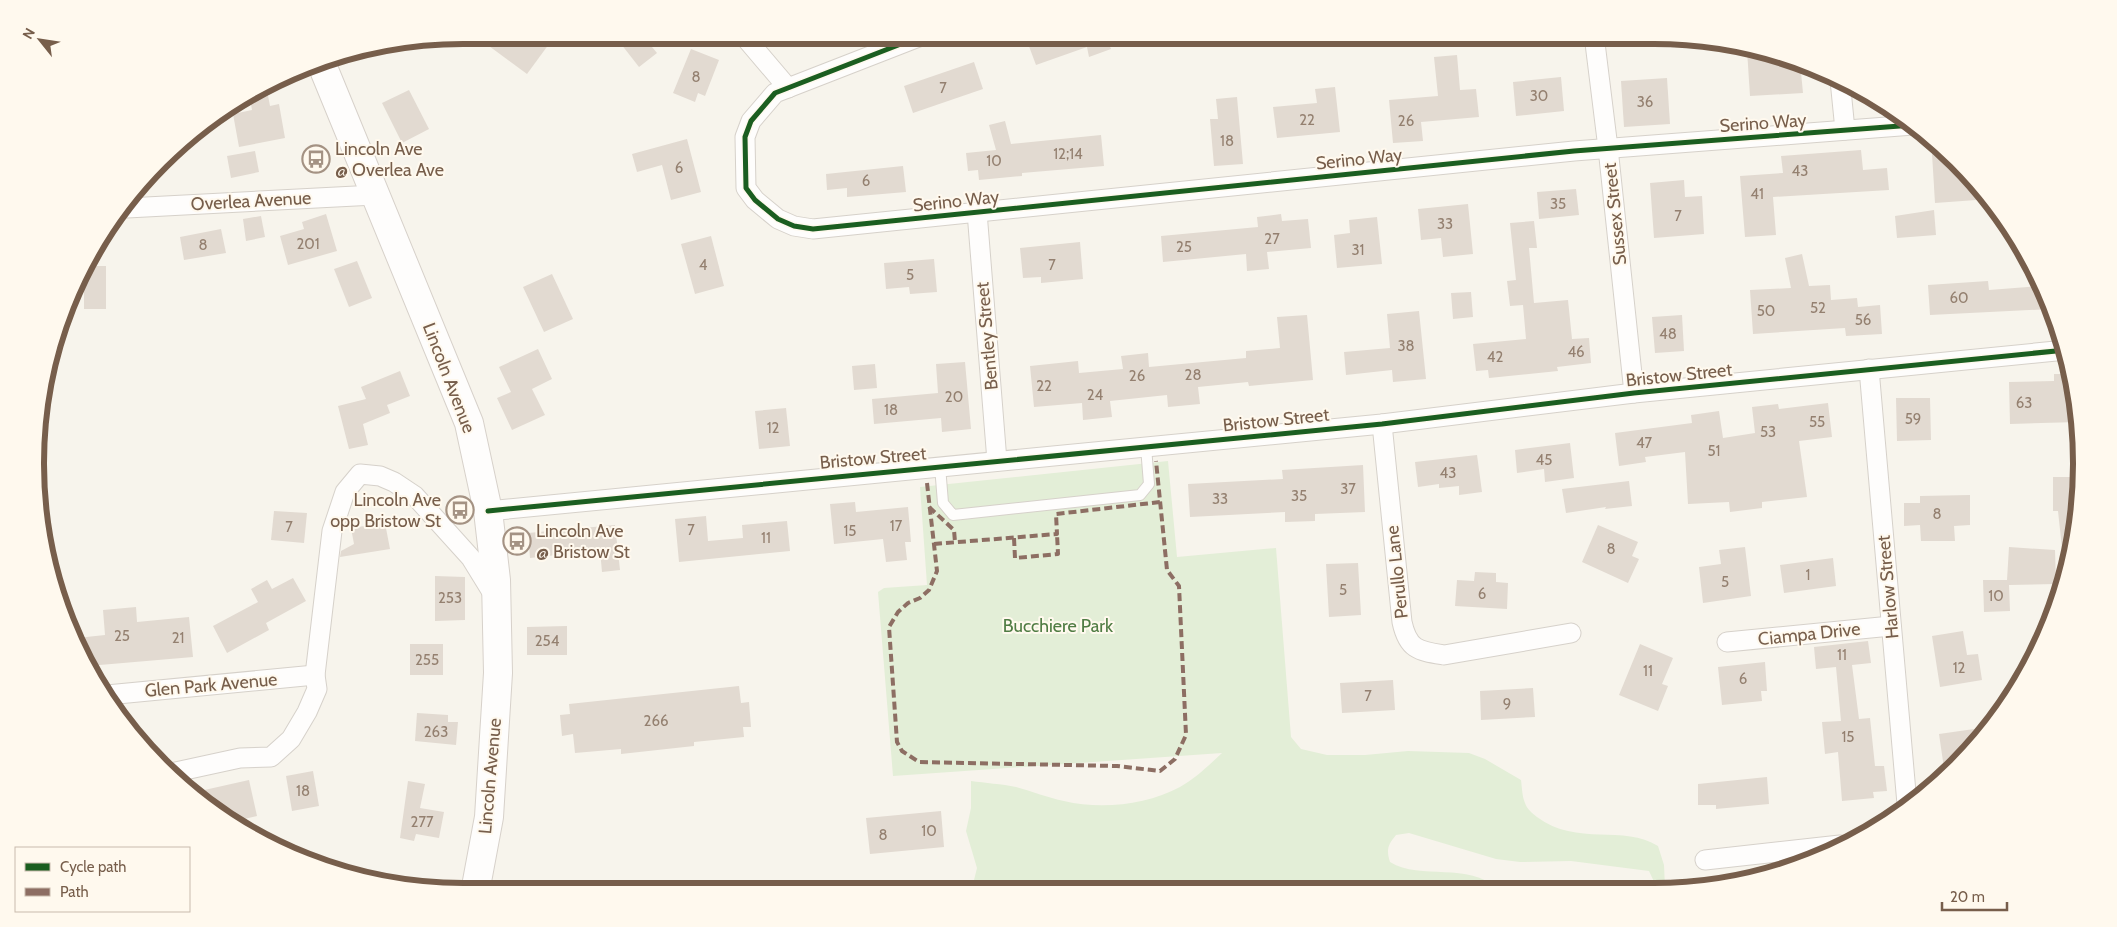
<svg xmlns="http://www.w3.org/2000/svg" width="2117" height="927" font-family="Cabin,sans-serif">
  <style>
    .green { fill: #e3eed7 }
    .building { fill: #e2dad1 }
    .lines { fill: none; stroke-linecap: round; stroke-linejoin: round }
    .lane-casing { stroke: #d6d1ca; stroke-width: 12 }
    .street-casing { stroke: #d6d1ca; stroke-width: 21 }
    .secondary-casing { stroke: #d7d1ca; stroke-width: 30 }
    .lane { stroke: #fefdfc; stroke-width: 10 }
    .street { stroke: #fefdfc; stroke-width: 19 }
    .secondary { stroke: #fefdfc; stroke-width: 28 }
    .quiet { stroke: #8d6e63; stroke-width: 4; stroke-dasharray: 8 4; stroke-linecap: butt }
    .cycleway-casing { stroke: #fff9ee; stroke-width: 8 }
    .cycleway { stroke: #1b5e20; stroke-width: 5 }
    .labels { text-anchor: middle; stroke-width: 4; stroke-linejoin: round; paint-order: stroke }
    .number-label { font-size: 15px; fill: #948070 }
    .street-label { font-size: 18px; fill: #775e4b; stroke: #fff9ee }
    .poi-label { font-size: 18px; fill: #775e4b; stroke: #fff9ee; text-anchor: start }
    .park-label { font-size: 18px; fill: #507c43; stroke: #fff9ee }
    .rim { fill: none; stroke: #775e4b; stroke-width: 6 }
  </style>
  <rect width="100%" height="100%" fill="#f7f4ec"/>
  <!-- green -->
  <path class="green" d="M1168,461l9,96 99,-9 15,189 10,12 26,6h38l43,-4 61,2 16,6 36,21c1,7 1,16 4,23 2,6 7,10 12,14 40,30 87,7 121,29l6,19 1,23h-8l-8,-17 -78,-10 -51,1 -24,-3 -87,-26 -13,2c-8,10 -10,14 -6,27 31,19 79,-1 107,27l-529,1 6,-10 3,-12 -11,-37 5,-23v-27c14,2 31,3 45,6 16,4 32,11 48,14 37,9 82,4 116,-14 16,-9 29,-22 42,-34l-329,23 -15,-184 6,-4 43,-3 -7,-98z"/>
  <!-- building -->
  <g class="building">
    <polygon points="474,35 537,35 549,44 527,74"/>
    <polygon points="614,35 642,35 657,53 639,67"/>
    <polygon points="1044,35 1114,35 1114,38 1107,40 1111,49 1089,57 1087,47 1036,65 1027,41"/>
    <polygon points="691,49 719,60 705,96 698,93 695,102 673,93"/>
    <polygon points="1747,50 1792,58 1800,62 1803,93 1750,96"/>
    <polygon points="1457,55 1460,90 1476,89 1479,117 1421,122 1423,141 1393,143 1389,100 1438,96 1434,57"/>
    <polygon points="974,62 983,89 913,113 904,86"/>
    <polygon points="1561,77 1564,111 1516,116 1513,82"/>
    <polygon points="1667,78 1670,124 1624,127 1621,81"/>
    <polygon points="266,85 270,106 279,104 285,138 239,147 233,114 252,110 249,93"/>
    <polygon points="1335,87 1340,132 1277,138 1273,107 1317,103 1315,89"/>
    <polygon points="409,90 429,129 402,143 382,103"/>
    <polygon points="1237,97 1243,164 1214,166 1210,119 1218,119 1216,99"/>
    <polygon points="1005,121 1011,144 1101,135 1104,166 1022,173 1022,176 979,180 978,170 968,171 966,153 996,150 989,125"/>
    <polygon points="1931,137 1936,142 1990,199 1935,203"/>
    <polygon points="687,139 701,192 671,200 662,165 637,172 632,154"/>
    <polygon points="1861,150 1863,170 1887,168 1889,190 1773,197 1776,235 1745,237 1740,176 1783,173 1781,156"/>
    <polygon points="255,151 259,172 231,178 227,156"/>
    <polygon points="903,166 906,192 847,197 847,188 827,190 826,174"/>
    <polygon points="1684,180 1685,197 1702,196 1704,234 1654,238 1650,183"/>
    <polygon points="1576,189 1579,215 1539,219 1537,192"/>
    <polygon points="1468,204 1473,254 1443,257 1441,238 1421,240 1418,209"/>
    <polygon points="1934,210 1936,235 1897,238 1895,216"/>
    <polygon points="326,214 337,251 288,265 280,236 304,229 302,222"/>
    <polygon points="1281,214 1282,221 1308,219 1311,248 1267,252 1269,269 1247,271 1246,254 1163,262 1161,236 1258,227 1257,217"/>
    <polygon points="261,216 265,237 246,241 243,219"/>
    <polygon points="1377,217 1382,264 1337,268 1334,235 1350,233 1349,220"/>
    <polygon points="1534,221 1537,248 1529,248 1534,303 1568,300 1572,339 1589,338 1591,363 1557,367 1558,371 1489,378 1488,370 1476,371 1473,344 1526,339 1523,305 1510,306 1507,281 1516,280 1510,223"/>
    <polygon points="221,229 226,253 184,260 180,237"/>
    <polygon points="711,236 724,286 695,294 681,244"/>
    <polygon points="1080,242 1083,279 1041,283 1041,277 1023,278 1020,248"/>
    <polygon points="1802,254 1809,286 1830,285 1831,300 1857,298 1858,307 1880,305 1882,334 1846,336 1845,328 1753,334 1750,290 1791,288 1785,258"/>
    <polygon points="934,259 937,292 910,294 909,287 886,289 884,263"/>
    <polygon points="357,261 372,298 349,307 334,269"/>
    <polygon points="86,266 106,266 106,309 84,309 84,272"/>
    <polygon points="552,274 573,319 544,332 523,287"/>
    <polygon points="1988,281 1989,290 2042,286 2051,309 1930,315 1928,285"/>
    <polygon points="1471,292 1473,317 1453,319 1451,293"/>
    <polygon points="1419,311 1426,379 1393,382 1392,370 1346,375 1344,352 1390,348 1387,314"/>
    <polygon points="1307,315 1313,380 1249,386 1248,382 1198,387 1200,404 1168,407 1167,395 1110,401 1112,417 1083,420 1082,403 1034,407 1030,366 1078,361 1079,373 1123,369 1121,356 1148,353 1149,367 1246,358 1246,351 1280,348 1277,317"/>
    <polygon points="1682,315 1684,351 1655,353 1652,317"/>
    <polygon points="538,349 552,379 532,389 545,415 512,430 497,398 511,392 499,367"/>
    <polygon points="965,362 971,429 942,432 941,418 874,424 872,399 938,393 936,364"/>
    <polygon points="875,364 877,388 854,390 852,366"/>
    <polygon points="400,371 410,396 387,405 390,413 363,424 368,445 349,449 338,406 366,399 361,387"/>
    <polygon points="2054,374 2071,374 2079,422 2010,424 2009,382 2054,381"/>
    <polygon points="1896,398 1930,398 1931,440 1897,441"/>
    <polygon points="1828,403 1832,437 1799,441 1807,497 1762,502 1762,508 1730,512 1729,502 1688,504 1685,452 1645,457 1646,462 1619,466 1615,433 1692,423 1691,415 1719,411 1723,438 1755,433 1752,407 1778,404 1779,409"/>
    <polygon points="786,408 790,446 759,449 755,411"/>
    <polygon points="1570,443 1574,478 1545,482 1544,469 1517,473 1515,450"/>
    <polygon points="1477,455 1482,492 1459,495 1459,486 1439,488 1439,484 1418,487 1415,462"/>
    <polygon points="1363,465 1365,512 1315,514 1315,521 1285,522 1285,512 1190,517 1188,484 1283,479 1282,470"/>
    <polygon points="2053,477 2080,477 2078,520 2067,568 2064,567 2058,511 2053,511"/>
    <polygon points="1629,481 1632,506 1605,509 1606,507 1566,513 1562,489"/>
    <polygon points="1970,495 1970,525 1954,526 1955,541 1921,541 1920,525 1904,526 1904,503 1920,503 1920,496"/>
    <polygon points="855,502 856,512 908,507 911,542 905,542 907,560 886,562 883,539 834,544 830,504"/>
    <polygon points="274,511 307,513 304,543 271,540"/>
    <polygon points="706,516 708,541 743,538 742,525 787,521 790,551 679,562 675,519"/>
    <polygon points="385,523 390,549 340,557 341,551 354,544 351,528"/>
    <polygon points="615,525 620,570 602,572 600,550 530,558 528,533"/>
    <polygon points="1598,525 1638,542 1632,556 1639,559 1628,583 1582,562"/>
    <polygon points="1745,547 1751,596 1703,603 1699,567 1721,564 1719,550"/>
    <polygon points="2009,547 2055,550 2056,584 2009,585 2010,611 1984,612 1983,580 2007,580"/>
    <polygon points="1833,558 1836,586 1784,593 1780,565"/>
    <polygon points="1358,563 1361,615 1329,617 1326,564"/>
    <polygon points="1475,572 1496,573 1496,582 1508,583 1507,609 1455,606 1457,580 1474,581"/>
    <polygon points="435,576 465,577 465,620 435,621"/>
    <polygon points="293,578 306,601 266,623 269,630 227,653 213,626 258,602 251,589 267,580 272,589"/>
    <polygon points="136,607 137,622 189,617 193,657 88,666 77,638 105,635 103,610"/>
    <polygon points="567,626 567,655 527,655 527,627"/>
    <polygon points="1963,631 1967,655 1978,654 1982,680 1940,687 1932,636"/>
    <polygon points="1868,641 1871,663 1852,665 1859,719 1870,718 1875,766 1884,766 1887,791 1873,792 1874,798 1842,801 1838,752 1825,754 1822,722 1841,721 1836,667 1816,669 1814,647"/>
    <rect x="410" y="644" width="33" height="31"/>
    <polygon points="1640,644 1673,658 1662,684 1668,686 1658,711 1619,695"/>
    <polygon points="1765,662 1767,691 1761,691 1762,701 1722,705 1718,667"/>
    <polygon points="1393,680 1395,710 1342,713 1340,683"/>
    <polygon points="739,686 741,703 749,702 751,727 743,727 744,737 694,742 694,746 621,754 621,749 575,753 573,734 562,736 560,715 570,714 569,704"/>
    <polygon points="1533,688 1535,717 1481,720 1480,691"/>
    <polygon points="417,713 448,715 448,722 458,722 456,745 415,741"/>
    <polygon points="1988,727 1961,758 1945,775 1939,734"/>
    <polygon points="313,771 319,806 292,811 286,776"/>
    <polygon points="1767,777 1769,804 1716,809 1716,805 1698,805 1698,784"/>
    <polygon points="249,780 257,816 231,822 191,793"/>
    <polygon points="408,781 425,784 420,808 444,812 439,838 416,834 414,841 400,838"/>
    <polygon points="941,811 944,847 870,854 866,818"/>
  </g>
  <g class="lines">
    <!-- lane casing -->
    <g class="lane-casing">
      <polyline id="lane" points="940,466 943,503 953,515 1140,495 1149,484 1146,447"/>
    </g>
    <!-- street casing -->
    <g class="street-casing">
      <g id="street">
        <polyline points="743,35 788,88"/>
        <polyline points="924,35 775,93 751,121 745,137 746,188 755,200 778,219 794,226 813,229 1574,151 1913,125"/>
        <polyline points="1594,35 1608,148 1634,393"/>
        <polyline points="1840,80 1845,130"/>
        <polyline points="127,208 375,195"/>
        <polyline points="977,212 997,461"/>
        <polyline points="1869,369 1907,804"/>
        <path d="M1382,424l20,198c6,28 17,29 42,33l127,-22"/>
        <polyline points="488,511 1382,424 1634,393 2066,350"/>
        <polyline points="1727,642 1891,626"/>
        <polyline points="107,695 315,675"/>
        <polyline points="171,773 240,758 271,757 291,739 307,712 317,689 315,675 332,531 345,492 360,474 380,476 394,482 415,496 471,558 495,597"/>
        <polyline points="1705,860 1840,845"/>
      </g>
    </g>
    <!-- secondary casing -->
    <g class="secondary-casing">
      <polyline id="secondary" points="320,60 469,423 488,511 496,580 498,673 489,817 475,892"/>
    </g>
    <!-- lane -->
    <use href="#lane" class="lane"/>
    <!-- street -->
    <use href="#street" class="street"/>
    <!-- secondary -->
    <use href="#secondary" class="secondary"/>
    <!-- quiet -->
    <g class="quiet">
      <polyline points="927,483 937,571 929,590 920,598 908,603 898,612 889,627 897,742 902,751 919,762 1117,766 1160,771 1175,759 1186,735 1179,586 1167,570 1156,461"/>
      <polyline points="929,507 954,530 955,542"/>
      <polyline points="1014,538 1015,558 1058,554 1057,534"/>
      <polyline points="934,544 1057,534 1056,514 1160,502"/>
    </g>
    <!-- cycleway casing -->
    <g class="cycleway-casing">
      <g id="cycleway">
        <polyline points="924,35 775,93 751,121 745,137 746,188 755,200 778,219 794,226 813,229 1574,151 1913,125"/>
        <polyline points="488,511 1382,424 1634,393 2066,350"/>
      </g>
    </g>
    <!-- cycleway -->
    <use href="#cycleway" class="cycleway"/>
  </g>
  <!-- icons -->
  <defs>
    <g id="bus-ring" transform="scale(1.4375)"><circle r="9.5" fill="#fff9ee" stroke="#a49283" stroke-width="1.5"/><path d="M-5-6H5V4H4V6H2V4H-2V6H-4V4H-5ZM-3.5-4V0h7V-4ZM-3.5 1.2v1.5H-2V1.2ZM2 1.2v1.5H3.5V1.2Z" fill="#a49283"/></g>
  </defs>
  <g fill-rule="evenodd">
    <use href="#bus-ring" x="316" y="159"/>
    <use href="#bus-ring" x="460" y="510"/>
    <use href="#bus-ring" x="517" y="541"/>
  </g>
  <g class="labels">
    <!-- number labels -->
    <g class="number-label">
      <text x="696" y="82">8</text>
      <text x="943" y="93">7</text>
      <text x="1539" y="101">30</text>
      <text x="1645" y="107">36</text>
      <text x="1307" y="125">22</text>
      <text x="1406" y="126">26</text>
      <text x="1227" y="146">18</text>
      <text x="1068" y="159">12;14</text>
      <text x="994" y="166">10</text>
      <text x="679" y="173">6</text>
      <text x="1800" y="176">43</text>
      <text x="866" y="186">6</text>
      <text x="1757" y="199">41</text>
      <text x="1558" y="209">35</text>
      <text x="1678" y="221">7</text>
      <text x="1445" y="229">33</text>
      <text x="1272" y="244">27</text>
      <text x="308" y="249">201</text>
      <text x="203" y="250">8</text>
      <text x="1184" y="252">25</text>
      <text x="1358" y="255">31</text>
      <text x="703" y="270">4</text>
      <text x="1052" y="270">7</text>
      <text x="910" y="280">5</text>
      <text x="1959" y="303">60</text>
      <text x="1818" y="313">52</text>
      <text x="1766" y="316">50</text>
      <text x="1863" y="325">56</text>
      <text x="1668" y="339">48</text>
      <text x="1406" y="351">38</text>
      <text x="1576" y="357">46</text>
      <text x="1495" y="362">42</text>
      <text x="1193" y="380">28</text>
      <text x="1137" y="381">26</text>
      <text x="1044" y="391">22</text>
      <text x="1095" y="400">24</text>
      <text x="954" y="402">20</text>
      <text x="2024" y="408">63</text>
      <text x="891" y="415">18</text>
      <text x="1913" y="424">59</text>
      <text x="1817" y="427">55</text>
      <text x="773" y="433">12</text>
      <text x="1768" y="437">53</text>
      <text x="1644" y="448">47</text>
      <text x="1714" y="456">51</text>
      <text x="1544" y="465">45</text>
      <text x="1448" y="478">43</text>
      <text x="1348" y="494">37</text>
      <text x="1299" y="501">35</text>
      <text x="1220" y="504">33</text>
      <text x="1937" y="519">8</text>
      <text x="896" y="531">17</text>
      <text x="289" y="532">7</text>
      <text x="691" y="535">7</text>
      <text x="850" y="536">15</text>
      <text x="766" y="543">11</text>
      <text x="1611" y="554">8</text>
      <text x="1808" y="580">1</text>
      <text x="1725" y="587">5</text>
      <text x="1343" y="595">5</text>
      <text x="1482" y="599">6</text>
      <text x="1996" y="601">10</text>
      <text x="450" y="603">253</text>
      <text x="122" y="641">25</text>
      <text x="178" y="643">21</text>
      <text x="547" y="646">254</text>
      <text x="1842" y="660">11</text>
      <text x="427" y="665">255</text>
      <text x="1959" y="673">12</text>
      <text x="1648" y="676">11</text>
      <text x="1743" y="684">6</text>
      <text x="1368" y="701">7</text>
      <text x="1507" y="709">9</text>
      <text x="656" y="726">266</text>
      <text x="436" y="737">263</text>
      <text x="1848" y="742">15</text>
      <text x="303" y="796">18</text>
      <text x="422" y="827">277</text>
      <text x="929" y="836">10</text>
      <text x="883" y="840">8</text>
    </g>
    <!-- street labels -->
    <g class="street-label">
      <text transform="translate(1763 123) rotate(-4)" y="6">Serino Way</text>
      <text transform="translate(1359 159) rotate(-6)" y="6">Serino Way</text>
      <text transform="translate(251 201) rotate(-3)" y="6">Overlea Avenue</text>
      <text transform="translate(956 201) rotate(-6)" y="6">Serino Way</text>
      <text transform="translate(1615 214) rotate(-96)" y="6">Sussex Street</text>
      <text transform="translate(987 336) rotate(-95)" y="6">Bentley Street</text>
      <text transform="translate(1679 375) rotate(-6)" y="6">Bristow Street</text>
      <text transform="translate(449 378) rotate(69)" y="6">Lincoln Avenue</text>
      <text transform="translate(1276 420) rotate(-6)" y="6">Bristow Street</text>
      <text transform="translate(873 458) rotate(-5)" y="6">Bristow Street</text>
      <text transform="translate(1397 572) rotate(-96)" y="6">Perullo Lane</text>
      <text transform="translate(1888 587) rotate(-95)" y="6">Harlow Street</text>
      <text transform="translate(1809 634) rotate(-6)" y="6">Ciampa Drive</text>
      <text transform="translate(211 685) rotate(-5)" y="6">Glen Park Avenue</text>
      <text transform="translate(490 776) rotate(-85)" y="6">Lincoln Avenue</text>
    </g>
    <!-- poi labels -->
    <g class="poi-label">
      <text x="335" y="155">Lincoln Ave<tspan x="335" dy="21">@ Overlea Ave</tspan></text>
      <text x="441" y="506" text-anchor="end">Lincoln Ave<tspan x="441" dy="21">opp Bristow St</tspan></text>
      <text x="536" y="537">Lincoln Ave<tspan x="536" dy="21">@ Bristow St</tspan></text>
    </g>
    <!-- park labels -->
    <g class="park-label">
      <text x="1058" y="632">Bucchiere Park</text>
    </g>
  </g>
  <!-- crop -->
  <path d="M0 0H2117V927H0ZM463 44H1654A419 419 0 0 1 2073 463V464A419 419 0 0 1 1654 883H463A419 419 0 0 1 44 464V463A419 419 0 0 1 463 44Z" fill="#fff9ee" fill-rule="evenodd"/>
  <path class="rim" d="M463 44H1654A419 419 0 0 1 2073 463V464A419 419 0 0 1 1654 883H463A419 419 0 0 1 44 464V463A419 419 0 0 1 463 44Z"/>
  <!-- legend -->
  <rect x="15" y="847" width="175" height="65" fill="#fff9ee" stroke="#c9bbad"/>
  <rect x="25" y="863" width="25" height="8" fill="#1b5e20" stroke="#c9bbad"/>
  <text x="60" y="872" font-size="15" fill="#775e4b">Cycle path</text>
  <rect x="25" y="888" width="25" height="8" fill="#8d6e63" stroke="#c9bbad"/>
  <text x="60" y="897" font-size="15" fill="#775e4b">Path</text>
  <!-- north arrow -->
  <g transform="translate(40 40) rotate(300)" stroke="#fff9ee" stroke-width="4" paint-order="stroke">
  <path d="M0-4L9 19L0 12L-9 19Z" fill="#775e4b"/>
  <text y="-8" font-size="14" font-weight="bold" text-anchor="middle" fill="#775e4b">N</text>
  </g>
  <!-- scale -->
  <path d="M1942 902v8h65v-8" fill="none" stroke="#775e4b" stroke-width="2.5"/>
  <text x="1950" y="902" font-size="15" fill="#775e4b" stroke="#fff9ee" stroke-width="4" paint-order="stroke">20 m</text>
</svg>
